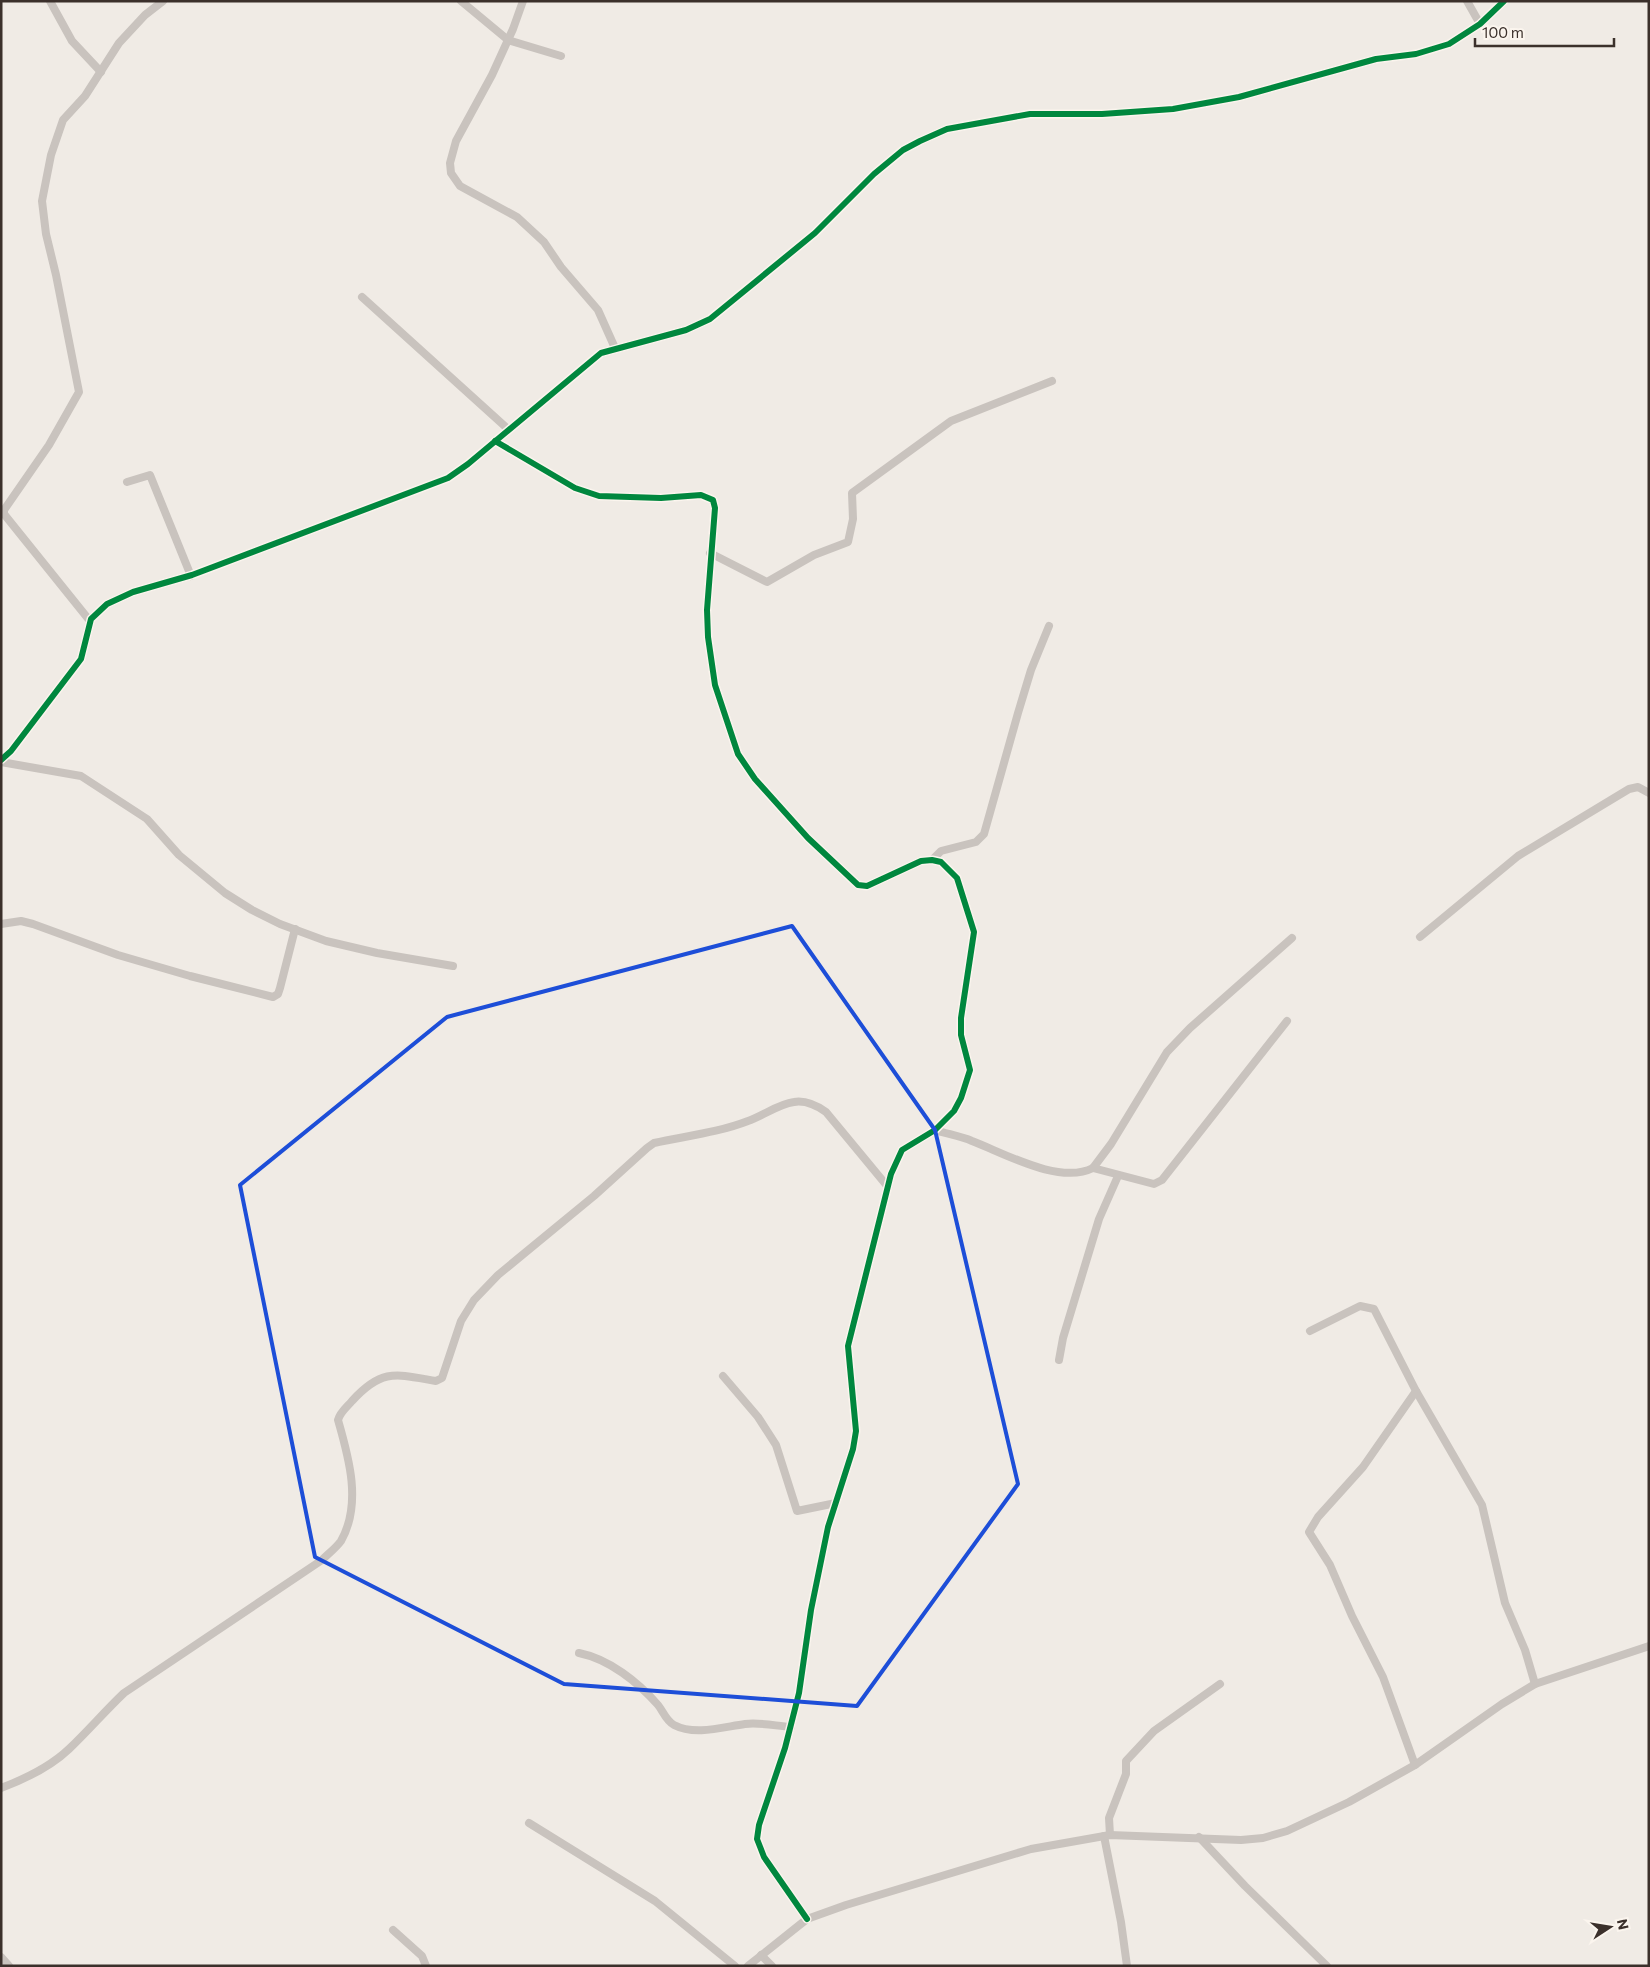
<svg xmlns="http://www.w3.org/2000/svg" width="1650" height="1967" font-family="Commissioner,sans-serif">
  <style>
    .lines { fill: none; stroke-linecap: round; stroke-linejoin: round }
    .minor { stroke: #c9c3be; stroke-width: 8 }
    .cycleway-casing { stroke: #fbf5ee; stroke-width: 9 }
    .cycleway { stroke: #00873e; stroke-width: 6 }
    .marked { fill: none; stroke: #1d4ed8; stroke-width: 4; stroke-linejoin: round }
  </style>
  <rect width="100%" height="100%" fill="#f0ebe5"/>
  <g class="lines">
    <!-- minor -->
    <g class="minor">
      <polyline points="50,1 72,41 101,72"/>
      <polyline points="461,1 508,40 561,56"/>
      <polyline points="523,1 513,29 492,75 456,141 450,163 451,173 460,186 517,217 544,242 561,267 598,310 615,348"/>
      <polyline points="1467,1 1480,24"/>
      <polyline points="362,297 508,429"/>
      <polyline points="495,441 575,488 599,496 661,498 701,495 713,500 715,508 707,610 708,637 715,685 738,754 755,779 808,838 858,885 867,886 921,861 932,860 941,862 957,878 974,932 961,1018 961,1035 970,1070 961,1098 954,1111 935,1130 902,1150 891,1174 848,1346 856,1431 853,1449 828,1527 811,1610 799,1693 785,1748 759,1825 757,1839 764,1857 807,1919"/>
      <polyline points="127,482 150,475 191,576"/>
      <polyline points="710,553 767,582 814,555 848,542 853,519 852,493 951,421 1052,381"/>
      <polyline points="90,621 4,514 4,510 49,445 79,392 56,275 46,234 42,201 51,155 63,120 85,96 119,43 145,15 163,1"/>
      <polyline points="1,760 11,751 81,659 91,619 107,604 133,592 192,575 448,478 468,464 601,353 686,330 710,319 815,233 874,174 903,150 920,141 947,129 1030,114 1102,114 1173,109 1239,97 1376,59 1416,54 1449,44 1480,24 1504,1"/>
      <polyline points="1,762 81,776 147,819 179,855 225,893 252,910 280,924 326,941 377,953 453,966"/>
      <polyline points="932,860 941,851 976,842 984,834 1018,713 1031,670 1049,626"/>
      <polyline points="1,924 21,921 33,924 118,955 190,976 273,997 278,994 280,988 295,929"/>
      <polyline points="1420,937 1518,856 1629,789 1638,787 1649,793"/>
      <path d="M935,1130c12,4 25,6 37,11 32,12 87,44 121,27l18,-24 56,-92 23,-24 102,-90"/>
      <polyline points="1093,1168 1154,1184 1162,1180 1287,1021"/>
      <polyline points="1310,1331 1360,1306 1374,1309 1416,1391 1482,1505 1505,1603 1525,1650 1535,1684"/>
      <polyline points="1059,1360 1063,1338 1099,1219 1118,1176"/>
      <polyline points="723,1376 758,1417 776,1445 797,1511 836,1503"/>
      <path d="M579,1653c30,6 59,29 79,52 5,6 8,16 16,20 21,11 49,2 71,-1 15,-2 31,2 46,3"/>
      <polyline points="1415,1765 1383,1677 1352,1616 1330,1565 1309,1532 1318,1517 1363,1467 1416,1391"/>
      <path d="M1,1788c24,-9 49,-21 68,-39 19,-18 36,-38 55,-56l198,-133c6,-6 14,-12 19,-19 21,-37 8,-83 -3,-121 2,-8 9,-13 14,-19 30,-33 44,-27 84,-20l6,-3 19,-57 13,-21 24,-25 96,-79 53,-48 7,-5c31,-7 63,-10 94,-22 15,-5 30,-17 46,-19 12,-2 22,3 32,10l62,75"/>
      <polyline points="529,1823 655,1901 735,1966"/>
      <polyline points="1110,1835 1109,1818 1126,1774 1126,1761 1154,1731 1220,1684"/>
      <polyline points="1104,1836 1121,1922 1127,1966"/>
      <polyline points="1199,1837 1245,1886 1327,1966"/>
      <polyline points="393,1930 422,1956 426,1966"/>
      <polyline points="761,1955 772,1966"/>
      <polyline points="1,1957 9,1966"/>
      <polyline points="748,1966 807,1919 846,1905 1031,1849 1110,1835 1241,1840 1263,1838 1287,1831 1349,1802 1415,1765 1502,1704 1535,1684 1649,1646"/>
    </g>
    <!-- cycleway casing -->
    <g class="cycleway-casing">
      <g id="cycleway">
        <polyline points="495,441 575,488 599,496 661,498 701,495 713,500 715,508 707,610 708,637 715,685 738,754 755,779 808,838 858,885 867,886 921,861 932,860 941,862 957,878 974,932 961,1018 961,1035 970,1070 961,1098 954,1111 935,1130 902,1150 891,1174 848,1346 856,1431 853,1449 828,1527 811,1610 799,1693 785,1748 759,1825 757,1839 764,1857 807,1919"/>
        <polyline points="1,760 11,751 81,659 91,619 107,604 133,592 192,575 448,478 468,464 601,353 686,330 710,319 815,233 874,174 903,150 920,141 947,129 1030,114 1102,114 1173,109 1239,97 1376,59 1416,54 1449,44 1480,24 1504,1"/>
      </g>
    </g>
    <!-- cycleway -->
    <use href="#cycleway" class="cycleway"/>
  </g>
  <!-- marked area -->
  <path class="marked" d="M792,926l143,204 83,354 -161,222 -293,-22 -249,-127 -75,-372 207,-168z"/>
  <!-- border -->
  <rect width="1650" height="1967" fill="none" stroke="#3b302b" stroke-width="5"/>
  <!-- north arrow -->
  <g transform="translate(1610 1927) rotate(78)" stroke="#fbf5ee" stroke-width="4" paint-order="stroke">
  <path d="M0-4L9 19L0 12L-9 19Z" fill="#3b302b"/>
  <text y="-8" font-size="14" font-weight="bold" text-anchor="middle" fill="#3b302b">N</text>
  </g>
  <!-- scale -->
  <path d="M1475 38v8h139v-8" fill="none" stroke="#3b302b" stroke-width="2.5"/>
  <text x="1482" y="38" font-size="15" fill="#3b302b" stroke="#fbf5ee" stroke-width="4" paint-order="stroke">100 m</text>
</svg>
